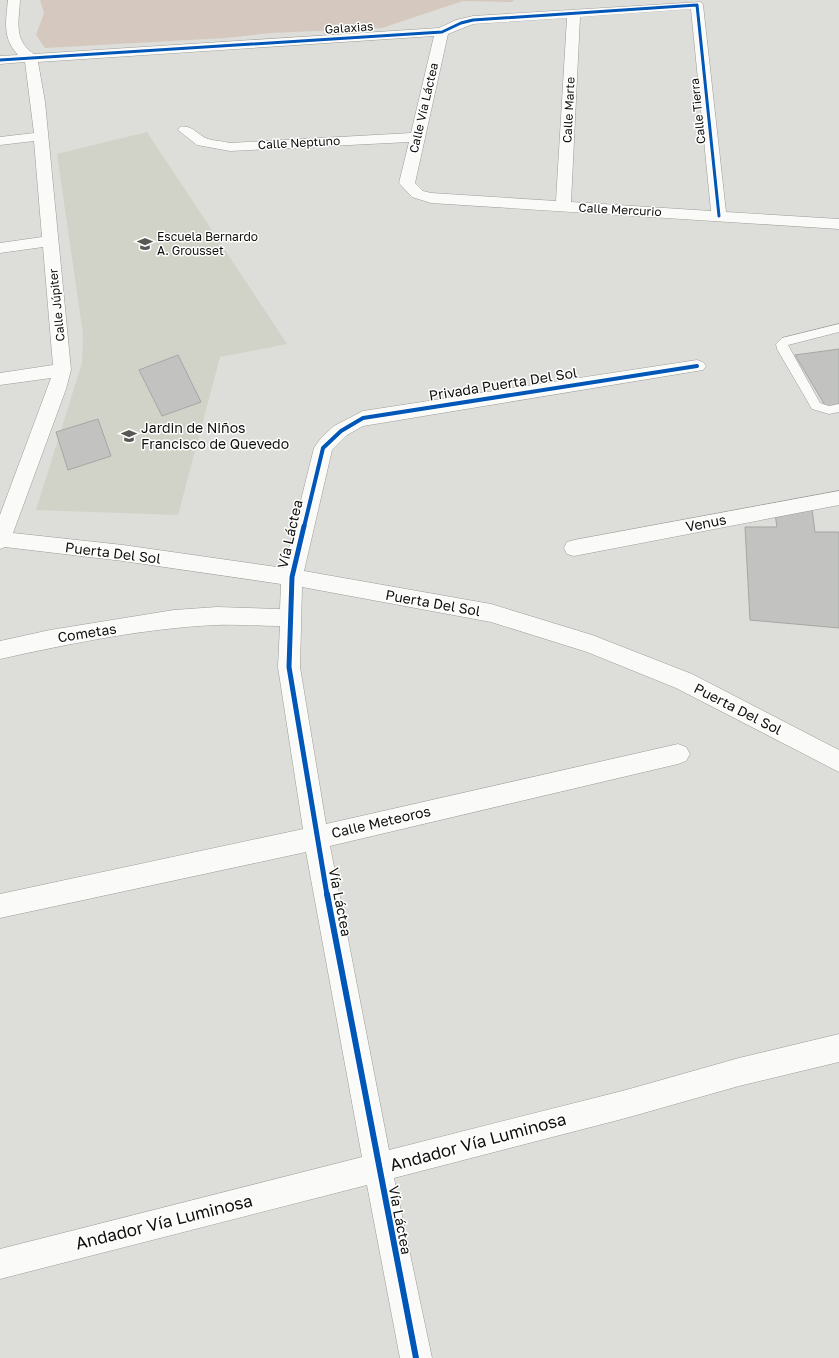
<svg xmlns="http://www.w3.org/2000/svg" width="839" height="1358" font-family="'Golos Text',sans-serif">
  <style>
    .built { fill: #d1d3c8 }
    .green { fill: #d5c9bf }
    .building { fill: #c2c3c0; stroke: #a5a7a4 }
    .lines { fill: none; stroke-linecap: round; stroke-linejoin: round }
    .lane-casing { stroke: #9b9c98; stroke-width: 1 }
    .street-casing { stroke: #9b9c98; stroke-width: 1 }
    .lane { fill: #fafaf9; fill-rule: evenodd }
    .street { fill: #fafaf9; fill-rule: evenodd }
    .cycleway-far3-casing { stroke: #fff; stroke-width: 4.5 }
    .cycleway-far2-casing { stroke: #fff; stroke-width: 6 }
    .cycleway-far1-casing { stroke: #fff; stroke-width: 8 }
    .cycleway-casing { stroke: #fff; stroke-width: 9 }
    .cycleway-far3 { stroke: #0057b8; stroke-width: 3 }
    .cycleway-far2 { stroke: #0057b8; stroke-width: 4 }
    .cycleway-far1 { stroke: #0057b8; stroke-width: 5 }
    .cycleway { stroke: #0057b8; stroke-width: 6 }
    .labels { text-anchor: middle; stroke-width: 3; stroke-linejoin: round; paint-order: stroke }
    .far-street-label { font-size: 12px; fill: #0f0f0c; stroke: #fff }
    .far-poi-label { font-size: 12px; fill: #0f0f0c; stroke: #fff; text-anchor: start }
    .street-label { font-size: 14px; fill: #0f0f0c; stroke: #fff }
    .poi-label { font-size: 14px; fill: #0f0f0c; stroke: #fff; text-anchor: start }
    .near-street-label { font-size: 17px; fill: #0f0f0c; stroke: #fff }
  </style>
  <rect width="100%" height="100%" fill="#ddddd9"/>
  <!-- built -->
  <polygon class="built" points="147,132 287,344 220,357 178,515 36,510 82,363 83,334 57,154"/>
  <!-- green -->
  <polygon class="green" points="40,0 514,0 512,2 463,1 382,28 271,33 225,38 45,48 36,35 44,13"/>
  <!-- building -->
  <g class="building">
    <polygon points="839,349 839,405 826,407 795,355"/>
    <polygon points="178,355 201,402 162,416 139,370"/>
    <polygon points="98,419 111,456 68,470 56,432"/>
    <polygon points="812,509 815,532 839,532 839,628 750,620 745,527 777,527 775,514"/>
  </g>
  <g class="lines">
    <!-- lane casing -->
    <g class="lane-casing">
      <polygon id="lane" points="839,324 839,332 788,345 820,403 829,406 839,404 839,412 829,414 812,409 777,349 776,344 782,338"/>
    </g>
    <!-- street casing -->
    <g class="street-casing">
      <g id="street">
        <path d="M8,0h12c-1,22 -7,40 14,54l405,-26 17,-8 17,-4 228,-14 2,3 23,207 113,7v10l-408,-26 -19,-6 -13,-14 10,-41 -179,9 -33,-6 -19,-15 2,-3c12,-3 17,8 28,12 7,2 15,2 22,4l181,-10 23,-97 -396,26 7,40 26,268 -5,19 -53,144 110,12 161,23 30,-120 7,-10 13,-12 29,-15 334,-51 6,2 3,4 -3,4 -340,56 -16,9 -15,15 -28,121 187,33 101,31 100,39 147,76v22l-163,-84 -89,-36 -96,-30 -189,-35 -2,80 26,157 352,-80 8,3 4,7 -4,7 -8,3 -348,82 59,304 237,-60 113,-32 100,-24v28l-100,24 -113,32 -232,60 38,180h-32l-33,-173 -367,94v-30l362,-92 -56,-305 -306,66v-24l303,-65 -25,-162 2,-41c-21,0 -43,-2 -64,-1 -70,3 -148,19 -216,34v-18l50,-11 124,-20 43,-3 63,2 1,-25 -158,-23 -118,-14 -5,2v-34l51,-137 -51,7v-12l53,-8 -10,-118 -43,6v-10l42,-6 -8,-96 -34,4v-8l34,-4 -9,-71 -25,2v-8l18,-1c-16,-17 -12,-34 -10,-55zM691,9l20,202 -140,-9 9,-185zM567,18l-11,183 -125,-8 -8,-2 -8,-8 33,-149 25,-10z"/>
        <polygon points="839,491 839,505 574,556 567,554 564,548 567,542 574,540"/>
      </g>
    </g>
    <!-- lane -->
    <use href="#lane" class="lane"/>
    <!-- street -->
    <use href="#street" class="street"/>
    <!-- cycleway-far3 casing -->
    <g class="cycleway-far3-casing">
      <polyline id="cycleway-far3" points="0,60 442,32 461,23 473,20 697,5 719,216"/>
    </g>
    <!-- cycleway-far2 casing -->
    <g class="cycleway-far2-casing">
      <polyline id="cycleway-far2" points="304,527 323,448 341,431 363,418 697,366"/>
    </g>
    <!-- cycleway-far1 casing -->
    <g class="cycleway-far1-casing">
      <polyline id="cycleway-far1" points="304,526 292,577 289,667 327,895"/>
    </g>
    <!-- cycleway casing -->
    <g class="cycleway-casing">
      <polyline id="cycleway" points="327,894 416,1358"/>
    </g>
    <!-- cycleway-far3 -->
    <use href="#cycleway-far3" class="cycleway-far3"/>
    <!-- cycleway-far2 -->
    <use href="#cycleway-far2" class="cycleway-far2"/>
    <!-- cycleway-far1 -->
    <use href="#cycleway-far1" class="cycleway-far1"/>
    <!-- cycleway -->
    <use href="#cycleway" class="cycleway"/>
  </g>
  <!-- icons -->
  <defs>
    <g id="school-bare" transform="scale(1.2)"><path d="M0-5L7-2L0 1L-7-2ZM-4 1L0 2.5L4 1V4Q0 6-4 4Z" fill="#575754" stroke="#fff" stroke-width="2.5" paint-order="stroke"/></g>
  </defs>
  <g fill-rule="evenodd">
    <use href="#school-bare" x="145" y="244"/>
    <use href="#school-bare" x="129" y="436"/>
  </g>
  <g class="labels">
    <!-- far-street labels -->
    <g class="far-street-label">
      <text transform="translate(349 28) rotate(-4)" y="4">Galaxias</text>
      <text transform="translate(424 108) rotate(-77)" y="4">Calle Vía Láctea</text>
      <text transform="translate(569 110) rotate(-87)" y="4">Calle Marte</text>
      <text transform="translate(698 111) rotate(-96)" y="4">Calle Tierra</text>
      <text transform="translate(299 143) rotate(-3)" y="4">Calle Neptuno</text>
      <text transform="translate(620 210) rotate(3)" y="4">Calle Mercurio</text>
      <text transform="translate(57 305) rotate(-96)" y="4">Calle Júpiter</text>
    </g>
    <!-- far-poi labels -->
    <g class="far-poi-label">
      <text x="157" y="241">Escuela Bernardo<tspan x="157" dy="14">A. Grousset</tspan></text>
    </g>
    <!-- street labels -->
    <g class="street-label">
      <text transform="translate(503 384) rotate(-9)" y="5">Privada Puerta Del Sol</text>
      <text transform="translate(706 523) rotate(-11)" y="5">Venus</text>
      <text transform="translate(290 534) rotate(-77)" y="5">Vía Láctea</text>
      <text transform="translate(113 553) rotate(7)" y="5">Puerta Del Sol</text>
      <text transform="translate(433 603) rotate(10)" y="5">Puerta Del Sol</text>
      <text transform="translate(87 633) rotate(-9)" y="5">Cometas</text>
      <text transform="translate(738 709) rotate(27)" y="5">Puerta Del Sol</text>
      <text transform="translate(381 822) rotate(-13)" y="5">Calle Meteoros</text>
      <text transform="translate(340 902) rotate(79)" y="5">Vía Láctea</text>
      <text transform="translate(400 1220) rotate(79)" y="5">Vía Láctea</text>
    </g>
    <!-- poi labels -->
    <g class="poi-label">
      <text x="141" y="433">Jardin de Niños<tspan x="141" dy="16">Francisco de Quevedo</tspan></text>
    </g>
    <!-- near-street labels -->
    <g class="near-street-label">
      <text transform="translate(478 1142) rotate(-15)" y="6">Andador Vía Luminosa</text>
      <text transform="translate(164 1222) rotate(-14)" y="6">Andador Vía Luminosa</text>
    </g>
  </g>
</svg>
